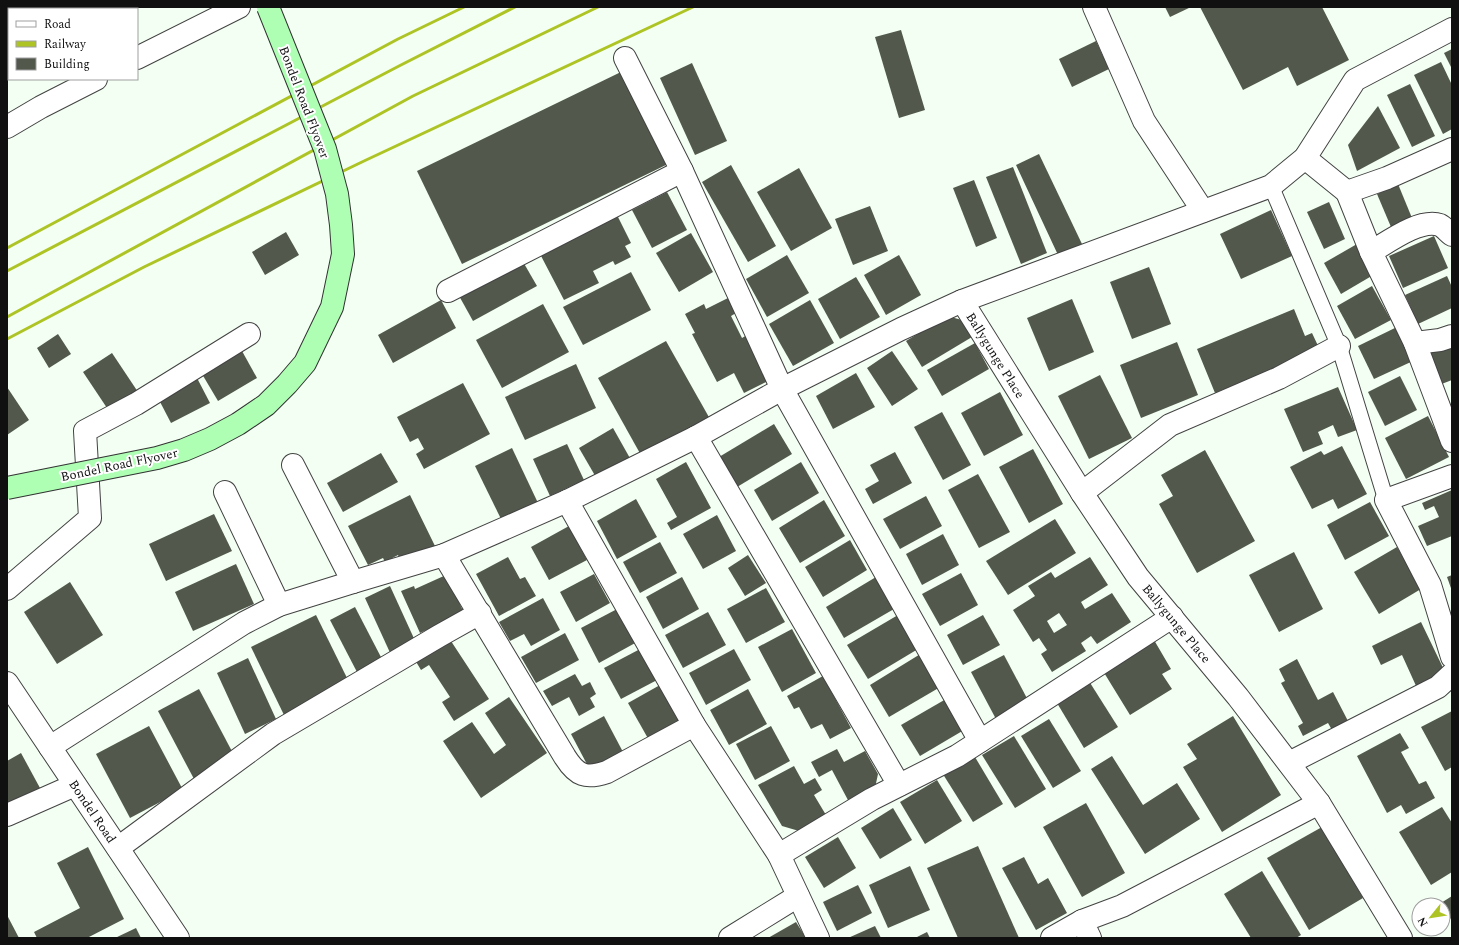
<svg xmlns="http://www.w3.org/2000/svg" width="1459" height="945" font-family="Spectral,serif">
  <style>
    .building { fill: #52594c; fill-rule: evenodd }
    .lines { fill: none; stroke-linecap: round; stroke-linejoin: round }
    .service-casing { stroke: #434343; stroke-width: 17 }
    .minor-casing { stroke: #434343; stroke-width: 24 }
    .tertiary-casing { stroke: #434343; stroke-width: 24 }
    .service { stroke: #fff; stroke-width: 15 }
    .minor { stroke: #fff; stroke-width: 22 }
    .tertiary { stroke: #fff; stroke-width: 22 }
    .rail { stroke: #aec424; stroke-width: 3 }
    .secondary-bridge-casing { stroke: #323232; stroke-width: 24; stroke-linecap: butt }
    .secondary-bridge { stroke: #aeffb4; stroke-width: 22 }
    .labels { text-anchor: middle; stroke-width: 4; stroke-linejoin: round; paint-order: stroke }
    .street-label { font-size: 13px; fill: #101010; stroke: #fff }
  </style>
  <rect width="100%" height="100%" fill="#f3fff3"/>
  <!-- building -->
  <g class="building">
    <polygon points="7,7 109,7 105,9 9,9 9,47 7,44"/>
    <polygon points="1165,7 1191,7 1170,17"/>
    <polygon points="1200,7 1322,7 1349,60 1297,86 1288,67 1243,90"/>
    <polygon points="901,30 925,110 899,118 875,37"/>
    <polygon points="1096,41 1109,69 1072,87 1059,59"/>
    <polygon points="1452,49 1452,69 1444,53"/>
    <polygon points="1441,62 1452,85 1452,129 1443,134 1414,75"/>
    <polygon points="692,63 727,141 695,155 660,78"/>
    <polygon points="623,71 668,164 462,264 417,171"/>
    <polygon points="1410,84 1435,136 1412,147 1387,95"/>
    <polygon points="1378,106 1400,148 1357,171 1348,145"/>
    <polygon points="1039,154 1082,244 1058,255 1016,165"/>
    <polygon points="731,165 776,246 748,262 702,182"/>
    <polygon points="1013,167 1047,253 1021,264 986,177"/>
    <polygon points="799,168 832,228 791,251 757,192"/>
    <polygon points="974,180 997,238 976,247 953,188"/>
    <polygon points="1398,184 1412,218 1391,227 1377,194"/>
    <polygon points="667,192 687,230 652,248 632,210"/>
    <polygon points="1329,202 1345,239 1324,249 1307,212"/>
    <polygon points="870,206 888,251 853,265 835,219"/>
    <polygon points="1271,210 1292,256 1241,279 1220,234"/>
    <polygon points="617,215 631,243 625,246 631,257 615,265 613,261 593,271 599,283 564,300 540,254"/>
    <polygon points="286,232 299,255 265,275 252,252"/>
    <polygon points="691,233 713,272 679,292 656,253"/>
    <polygon points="1434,236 1448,268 1403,288 1389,256"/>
    <polygon points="1357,244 1375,274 1341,294 1324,263"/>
    <polygon points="787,255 809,293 767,317 746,279"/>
    <polygon points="899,255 921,295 886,315 864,275"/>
    <polygon points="522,260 537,286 473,321 458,294"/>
    <polygon points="1149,267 1171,324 1132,339 1110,282"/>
    <polygon points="631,272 651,310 583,345 563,307"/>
    <polygon points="1447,276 1452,287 1452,308 1418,324 1405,295"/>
    <polygon points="856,277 880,317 840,339 818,299"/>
    <polygon points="1372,286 1391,320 1355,339 1337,306"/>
    <polygon points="728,298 736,313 731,316 742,338 747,335 770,380 744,393 734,373 717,382 692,334 695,333 685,314 704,304 706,309"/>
    <polygon points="1072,299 1094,352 1049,371 1027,318"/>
    <polygon points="441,300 456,328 393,363 378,335"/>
    <polygon points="810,300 834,343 793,366 769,324"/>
    <polygon points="543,304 569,352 502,388 476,340"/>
    <polygon points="1294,309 1305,336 1312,333 1320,350 1215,393 1197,349"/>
    <polygon points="947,316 962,320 972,337 922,367 906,341"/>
    <polygon points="1397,327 1413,361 1374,379 1358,346"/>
    <polygon points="58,334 71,354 49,368 37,348"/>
    <polygon points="666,341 710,419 642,457 598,378"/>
    <polygon points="1177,342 1198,395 1141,418 1120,365"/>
    <polygon points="975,343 989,369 942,396 927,370"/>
    <polygon points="1452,344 1452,380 1439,385 1427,355"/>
    <polygon points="242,351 257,378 218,401 202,374"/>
    <polygon points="892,351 918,389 892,406 867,368"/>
    <polygon points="112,353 138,392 109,411 83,372"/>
    <polygon points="576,364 596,408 525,440 505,397"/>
    <polygon points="856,373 875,407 833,429 816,396"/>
    <polygon points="1100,375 1132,438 1089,459 1058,396"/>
    <polygon points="1400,376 1417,410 1385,426 1368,392"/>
    <polygon points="197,378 210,403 171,423 158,398"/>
    <polygon points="463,383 490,434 424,469 416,454 424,449 418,438 410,442 397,417"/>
    <polygon points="7,387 29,420 7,435"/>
    <polygon points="1338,387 1357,430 1338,437 1333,425 1318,432 1323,444 1303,452 1284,409"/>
    <polygon points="1000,392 1023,435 984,456 961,413"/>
    <polygon points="942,412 971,465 943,480 914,427"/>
    <polygon points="1428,416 1449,457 1406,479 1385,438"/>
    <polygon points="774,424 792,454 737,487 719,457"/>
    <polygon points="613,428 631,460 597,479 579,448"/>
    <polygon points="567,444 584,480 550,496 533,459"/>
    <polygon points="1342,446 1367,494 1338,509 1333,499 1312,509 1290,467 1321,451 1324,455"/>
    <polygon points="512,448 538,503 502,521 475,466"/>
    <polygon points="1033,449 1063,504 1029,523 999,467"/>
    <polygon points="1205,450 1255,541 1197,573 1159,504 1173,496 1161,475"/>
    <polygon points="895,452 912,483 873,504 865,489 879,481 870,465"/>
    <polygon points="381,453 398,482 343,512 327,483"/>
    <polygon points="686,462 711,508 671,530 667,523 677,517 656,479"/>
    <polygon points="801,462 819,493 772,521 754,490"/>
    <polygon points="978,474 1010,532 979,548 948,490"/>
    <polygon points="1452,490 1452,536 1427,546 1418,526 1439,517 1434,506 1425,510 1422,503"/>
    <polygon points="410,495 435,546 418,555 417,551 400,560 398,555 385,562 383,558 368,565 348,526"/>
    <polygon points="926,496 942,526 900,549 883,519"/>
    <polygon points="636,499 657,537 617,559 597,521"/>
    <polygon points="824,500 845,536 800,563 779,528"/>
    <polygon points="1370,502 1389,536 1345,560 1327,525"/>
    <polygon points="214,514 232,551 166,581 149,544"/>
    <polygon points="717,515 736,551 703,569 683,534"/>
    <polygon points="1055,519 1076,553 1008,595 986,561"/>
    <polygon points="569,526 587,560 549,580 531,547"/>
    <polygon points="943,534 959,565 922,585 906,554"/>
    <polygon points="850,540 867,570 823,597 805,567"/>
    <polygon points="660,542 677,573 640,593 623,562"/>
    <polygon points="1397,547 1421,589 1379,614 1354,572"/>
    <polygon points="1294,552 1323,609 1279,632 1249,575"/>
    <polygon points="748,555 766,583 745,596 728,568"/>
    <polygon points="508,557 520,579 525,577 536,596 499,616 476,574"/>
    <path d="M1090,557l18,28 -27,17 4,7 27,-16 19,29 -34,22 -6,-8 -10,7 5,8 -34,21 -11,-18 6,-4 -8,-12 -6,4 -20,-32 22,-14 -7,-10 23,-14 4,6zM1059,613l8,12 -13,8 -7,-12z"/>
    <polygon points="236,564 254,604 193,631 175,592"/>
    <polygon points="961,573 978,605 940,626 922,594"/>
    <polygon points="594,574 610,603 576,622 560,592"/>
    <polygon points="446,575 464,613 420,633 401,591 414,586 415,589"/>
    <polygon points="1452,575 1452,591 1447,577"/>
    <polygon points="682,577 699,609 663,629 646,597"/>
    <polygon points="876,577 894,609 844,638 826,607"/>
    <polygon points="70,582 103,635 57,664 24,612"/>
    <polygon points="390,586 417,645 392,657 365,598"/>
    <polygon points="766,588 785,622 746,643 727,609"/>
    <polygon points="543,598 560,630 531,646 524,634 510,641 499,622"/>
    <polygon points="355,607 383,661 358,674 330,620"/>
    <polygon points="619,608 637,642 599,663 581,628"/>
    <polygon points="708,612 726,645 683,668 665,635"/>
    <polygon points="316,615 349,682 284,715 251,647"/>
    <polygon points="898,615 918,649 868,679 847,645"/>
    <polygon points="983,615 1000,645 963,665 947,635"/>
    <polygon points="1421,622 1446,674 1417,688 1402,655 1381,665 1372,646"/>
    <polygon points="792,629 816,673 782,692 758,647"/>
    <polygon points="565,633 579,660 536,683 521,657"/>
    <polygon points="449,638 489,699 454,721 442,702 450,697 429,665 421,670 415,660"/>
    <polygon points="1154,640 1171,669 1162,674 1172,689 1130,715 1103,671"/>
    <polygon points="642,648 659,679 621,699 604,668"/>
    <polygon points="734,649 751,680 706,705 689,673"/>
    <polygon points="922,653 942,686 889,717 870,685"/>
    <polygon points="1004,655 1030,704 997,721 971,672"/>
    <polygon points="248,658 276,719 245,734 217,673"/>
    <polygon points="1297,659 1318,700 1333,692 1348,721 1332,730 1328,723 1303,736 1298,726 1303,723 1281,683 1285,681 1279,669"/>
    <polygon points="575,674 582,686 590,682 596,694 590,698 595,707 579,716 569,697 552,706 543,691"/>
    <polygon points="823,676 851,728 830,739 822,724 811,729 799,707 794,709 787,696"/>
    <polygon points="1087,678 1118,727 1084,748 1054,698"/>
    <polygon points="660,685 681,725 650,742 628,703"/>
    <polygon points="199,689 235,757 194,779 158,711"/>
    <polygon points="748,689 767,724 729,745 710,710"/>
    <polygon points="509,697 547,753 481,798 443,741 472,722 494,754 506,745 485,713"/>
    <polygon points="946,699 964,730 920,756 901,725"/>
    <polygon points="1452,711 1452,767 1445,771 1421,727"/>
    <polygon points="604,716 623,752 590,770 571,734"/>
    <polygon points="1233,716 1281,795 1222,832 1183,767 1197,759 1187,744"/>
    <polygon points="1049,719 1081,771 1053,788 1021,736"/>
    <polygon points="149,726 183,790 130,818 96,754"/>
    <polygon points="771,726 790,761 755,780 736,744"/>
    <polygon points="1400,733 1409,748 1401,752 1419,784 1426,781 1435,798 1406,814 1401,805 1387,813 1357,756"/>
    <polygon points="1014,736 1046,789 1015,808 982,755"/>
    <polygon points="837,749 844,762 865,751 878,774 875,788 849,802 832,770 819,777 811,762"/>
    <polygon points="972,752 1003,804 973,822 941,771"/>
    <polygon points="21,753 40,788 7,806 7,761"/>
    <polygon points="1112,756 1143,805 1177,783 1200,819 1145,854 1091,769"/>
    <polygon points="794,766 804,784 815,778 822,790 814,795 826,815 799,831 782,826 758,785"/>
    <polygon points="937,780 962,821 925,844 900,802"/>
    <polygon points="1086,803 1125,873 1082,897 1043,827"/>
    <polygon points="1442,807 1452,823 1452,872 1431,885 1399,832"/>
    <polygon points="893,808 912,840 880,859 861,828"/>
    <polygon points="1322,827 1363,898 1309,930 1267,858"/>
    <polygon points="838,837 856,868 824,888 805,857"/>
    <polygon points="978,846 1019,938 958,938 927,868"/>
    <polygon points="88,847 124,919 87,938 37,938 34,932 80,908 57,863"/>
    <polygon points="1024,857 1038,884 1048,878 1067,913 1036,930 1002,868"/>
    <polygon points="910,866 930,910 888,928 869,885"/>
    <polygon points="1262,871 1301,935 1296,938 1251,938 1224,894"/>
    <polygon points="858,885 872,913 837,931 823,902"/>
    <polygon points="1452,896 1452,921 1441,903"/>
    <polygon points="7,915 19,938 7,938"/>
    <polygon points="796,922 806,938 768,938"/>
    <polygon points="875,926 881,938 848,938"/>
    <polygon points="136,928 141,938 115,938"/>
    <polygon points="927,932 930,938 915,938"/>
  </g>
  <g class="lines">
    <!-- service casing -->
    <g class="service-casing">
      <polyline id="service" points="1271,186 1339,346 1386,500"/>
    </g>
    <!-- minor casing -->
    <g class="minor-casing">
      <g id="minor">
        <polyline points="1094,7 1144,121 1203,211"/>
        <polyline points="137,58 239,7"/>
        <polyline points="625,58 682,171 782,389 980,741"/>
        <polyline points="7,127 41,107 96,79"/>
        <polyline points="1305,158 1347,192 1387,178 1452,149"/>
        <polyline points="1347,192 1371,252 1415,343 1452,441"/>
        <path d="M1371,252c17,-10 49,-34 69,-27 4,2 8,7 12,10"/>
        <polyline points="448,291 682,171"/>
        <polyline points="962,301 1082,493 1138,577 1238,697 1319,803 1401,938"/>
        <polyline points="1415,343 1440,340 1452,336"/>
        <polyline points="696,437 899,785"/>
        <polyline points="293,465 353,582"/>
        <polyline points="1452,476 1386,500 1430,585 1452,657"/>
        <polyline points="225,492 279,605"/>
        <polyline points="1082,493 1170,425 1279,378 1339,346"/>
        <polyline points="567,501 694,725 779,855 818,938"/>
        <path d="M444,555l121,202c12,19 21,22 42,15l87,-47"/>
        <polyline points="7,589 90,518 85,431 136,404 249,334"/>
        <polyline points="50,747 244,623 279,605 353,582 444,555 567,501 696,437 782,389 901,329 962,301 1271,186 1305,158 1355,80 1452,29"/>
        <polyline points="1289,763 1438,687 1452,674"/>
        <polyline points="7,815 75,785"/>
        <polyline points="118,848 273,734 439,636 480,613"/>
        <polyline points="779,855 872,799 957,756 1172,617"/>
        <polyline points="730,938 798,896"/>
        <polyline points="1052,938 1082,921"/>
        <polyline points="1090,938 1082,921 1122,906 1319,803"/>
      </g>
    </g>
    <!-- tertiary casing -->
    <g class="tertiary-casing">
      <polyline id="tertiary" points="7,683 178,938"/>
    </g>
    <!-- service -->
    <use href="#service" class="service"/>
    <!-- minor -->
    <use href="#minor" class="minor"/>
    <!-- tertiary -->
    <use href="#tertiary" class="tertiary"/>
    <!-- rail -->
    <g class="rail">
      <polyline points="7,248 398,39 464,7"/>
      <polyline points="7,271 399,66 515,7"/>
      <polyline points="7,317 413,96 598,7"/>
      <polyline points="7,339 144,267 364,161 693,7"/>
    </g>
    <!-- secondary-bridge casing -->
    <g class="secondary-bridge-casing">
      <polyline id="secondary-bridge" points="7,488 157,458 184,450 210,439 238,424 266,405 287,384 305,363 332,307 343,254 341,225 337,194 325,149 268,7"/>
    </g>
    <!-- secondary-bridge -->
    <use href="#secondary-bridge" class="secondary-bridge"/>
  </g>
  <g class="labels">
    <!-- street labels -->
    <g class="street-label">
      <text transform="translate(305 102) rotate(69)" y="5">Bondel Road Flyover</text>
      <text transform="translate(996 355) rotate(58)" y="5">Ballygunge Place</text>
      <text transform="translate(119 464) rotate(-12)" y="5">Bondel Road Flyover</text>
      <text transform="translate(1177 623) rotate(50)" y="5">Ballygunge Place</text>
      <text transform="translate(93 811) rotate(56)" y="5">Bondel Road</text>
    </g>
  </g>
  <!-- border -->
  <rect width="1459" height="945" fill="none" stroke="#101010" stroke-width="16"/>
  <!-- legend -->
  <rect x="8" y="8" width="130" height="72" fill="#ffffff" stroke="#9f9f9f"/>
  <rect x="16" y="21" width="20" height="6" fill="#ffffff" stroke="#9f9f9f"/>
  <text x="44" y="28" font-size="12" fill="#101010">Road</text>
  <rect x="16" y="41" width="20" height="6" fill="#aec424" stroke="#9f9f9f"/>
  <text x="44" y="48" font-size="12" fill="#101010">Railway</text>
  <rect x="16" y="58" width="20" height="12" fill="#52594c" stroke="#9f9f9f"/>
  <text x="44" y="68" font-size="12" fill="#101010">Building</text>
  <!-- north arrow -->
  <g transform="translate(1431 917) rotate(240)"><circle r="19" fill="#ffffff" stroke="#9f9f9f"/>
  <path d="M0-3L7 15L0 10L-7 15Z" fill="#aec424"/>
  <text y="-6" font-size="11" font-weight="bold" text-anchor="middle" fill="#101010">N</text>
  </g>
</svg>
